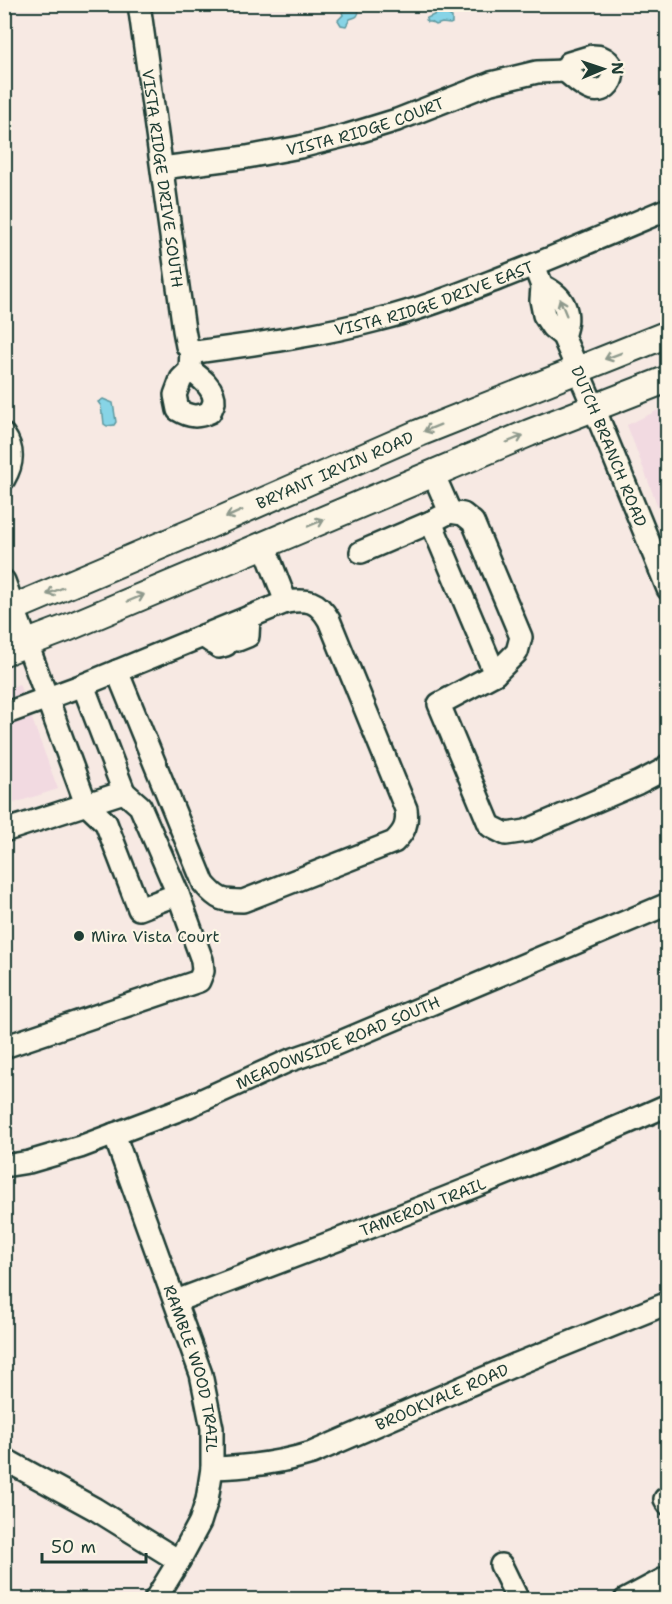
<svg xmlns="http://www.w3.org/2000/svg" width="672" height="1604" font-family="'Shantell Sans',sans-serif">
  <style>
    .built { fill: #f2dae1 }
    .water { fill: #87d4e6; stroke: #5d989f; stroke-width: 1.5 }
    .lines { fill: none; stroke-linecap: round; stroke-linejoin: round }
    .minor-casing { stroke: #1f3d34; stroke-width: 26 }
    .major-casing { stroke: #1f3d34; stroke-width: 30 }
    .minor { stroke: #fcf5e5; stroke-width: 21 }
    .major { stroke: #fcf5e5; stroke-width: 26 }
    .oneway { stroke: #8e998c }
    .poi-dot { fill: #1f3d34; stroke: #fcf5e5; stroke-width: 2 }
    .labels { text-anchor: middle; stroke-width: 4.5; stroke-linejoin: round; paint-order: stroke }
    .street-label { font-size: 16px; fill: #1f3d34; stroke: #fcf5e5 }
    .poi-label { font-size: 16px; fill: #1f3d34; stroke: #fcf5e5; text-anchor: start }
  </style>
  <rect width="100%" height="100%" fill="#f7e9e3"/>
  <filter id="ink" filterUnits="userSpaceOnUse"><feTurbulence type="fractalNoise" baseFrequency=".0167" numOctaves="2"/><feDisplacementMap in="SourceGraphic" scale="12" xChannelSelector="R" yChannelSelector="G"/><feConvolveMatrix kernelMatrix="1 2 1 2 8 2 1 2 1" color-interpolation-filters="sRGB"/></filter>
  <g filter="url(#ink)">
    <!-- built -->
    <g class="built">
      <polygon points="667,406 667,531 627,425"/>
      <polygon points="19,684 58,789 5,806 5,690"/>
    </g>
    <!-- water -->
    <g class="water">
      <path d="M350,6l4,1 5,4c-1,7 -4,6 -9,8l-4,7 -5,-1 -3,-5 5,-5 -1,-3z"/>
      <polygon points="440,12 444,12 452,17 452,23 450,24 442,23 436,25 431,22 427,22 426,19 427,18"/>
      <polygon points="103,399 113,403 116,422 114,425 107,426 104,424 103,415 102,414 101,406 98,402"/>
    </g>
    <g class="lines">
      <!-- minor casing -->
      <g class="minor-casing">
        <g id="minor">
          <path id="s1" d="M139,4l45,326 3,16 4,4"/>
          <path d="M592,56c31,-1 24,39 0,34 -10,-3 -19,-13 -27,-19l4,-8z"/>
          <path id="s2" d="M162,168l85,-11 53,-10 48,-12 49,-15 94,-37 46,-11 28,-1"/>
          <path id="s3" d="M534,265l8,21 -1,14 3,15 8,12 11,9 31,72 74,181"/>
          <path d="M542,286c23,10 30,27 21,50"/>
          <path id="s4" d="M191,350l5,2c62,-8 125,-17 185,-33 40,-10 78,-25 117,-40 57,-22 113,-46 170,-70"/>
          <path d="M190,370c10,7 25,18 24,32 -1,4 -3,7 -4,10 -13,6 -20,5 -32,-2l-3,-15 6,-16 9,-9 1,-20"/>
          <path d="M4,435c10,14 9,29 0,44"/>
          <polyline points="450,512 463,514 473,522 521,637 517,652 495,674 439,704 490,826 506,834 526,831 638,783 665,769 668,765"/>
          <polyline points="431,522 495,674"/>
          <polyline points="361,552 431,522 450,512 433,473"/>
          <polyline points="4,581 86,804 106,823 139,909 178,894 202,960 203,971 199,981 4,1047"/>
          <polyline points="203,636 219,647 226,645"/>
          <polyline points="238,640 248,636 249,617"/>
          <path d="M117,671l87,213c14,16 18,17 39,17l151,-59c11,-11 14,-18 12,-33l-77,-189c-12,-20 -21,-21 -43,-18"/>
          <polyline points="4,714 83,685 286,602 264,545"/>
          <polyline points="124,792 140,806 178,894"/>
          <polyline points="4,831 124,792 83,685"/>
          <path id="s5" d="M114,1134l87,240 11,54v40l-5,32 -7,22 -21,39 -24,39"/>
          <path id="s6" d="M4,1166l25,-4 51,-15 109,-41 99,-45 43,-15 337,-142"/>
          <path id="s7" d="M176,1301c165,-62 330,-124 492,-196"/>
          <polyline points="4,1459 95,1509 179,1561"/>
          <path id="s8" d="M212,1468c34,-1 68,-5 100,-15l205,-89 151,-61"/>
          <polyline points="665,1499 668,1504"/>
          <polyline points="501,1565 518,1600"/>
          <polyline points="625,1600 668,1577"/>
        </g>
      </g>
      <!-- major casing -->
      <g class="major-casing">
        <g id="major">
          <path id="s9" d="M4,612l198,-84 217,-95 249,-99"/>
          <polyline points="4,652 67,628 529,433 668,379"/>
        </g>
      </g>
      <!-- minor -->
      <use href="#minor" class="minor"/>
      <!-- major -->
      <use href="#major" class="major"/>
    </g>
    <!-- one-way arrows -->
    <defs><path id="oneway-shaft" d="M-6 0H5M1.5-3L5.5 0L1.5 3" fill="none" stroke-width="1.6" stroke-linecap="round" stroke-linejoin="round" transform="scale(1.5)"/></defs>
    <g class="oneway">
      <use href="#oneway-shaft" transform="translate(563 307) rotate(-112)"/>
      <use href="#oneway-shaft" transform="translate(613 356) rotate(159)"/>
      <use href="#oneway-shaft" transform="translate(432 428) rotate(158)"/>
      <use href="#oneway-shaft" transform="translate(515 439) rotate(-23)"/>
      <use href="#oneway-shaft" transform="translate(234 514) rotate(156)"/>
      <use href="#oneway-shaft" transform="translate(316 523) rotate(-23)"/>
      <use href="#oneway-shaft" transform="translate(55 591) rotate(157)"/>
      <use href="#oneway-shaft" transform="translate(136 598) rotate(-23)"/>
    </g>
  </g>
  <!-- markers -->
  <circle class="poi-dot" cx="79" cy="936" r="6"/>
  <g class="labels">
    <!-- street labels -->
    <g class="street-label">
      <text dy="6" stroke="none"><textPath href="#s2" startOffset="208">VISTA RIDGE COURT</textPath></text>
      <text dy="6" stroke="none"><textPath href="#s1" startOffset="176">VISTA RIDGE DRIVE SOUTH</textPath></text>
      <text dy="6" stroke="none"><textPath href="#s4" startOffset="250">VISTA RIDGE DRIVE EAST</textPath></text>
      <text dy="6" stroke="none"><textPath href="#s3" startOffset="200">DUTCH BRANCH ROAD</textPath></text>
      <text dy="6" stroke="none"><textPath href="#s9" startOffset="360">BRYANT IRVIN ROAD</textPath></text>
      <text dy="6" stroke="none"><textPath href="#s6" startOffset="357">MEADOWSIDE ROAD SOUTH</textPath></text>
      <text dy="6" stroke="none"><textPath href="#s7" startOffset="264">TAMERON TRAIL</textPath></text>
      <text dy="6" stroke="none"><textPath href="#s5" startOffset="248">RAMBLE WOOD TRAIL</textPath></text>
      <text dy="6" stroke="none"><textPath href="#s8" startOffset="243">BROOKVALE ROAD</textPath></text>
    </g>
    <!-- poi labels -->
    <g class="poi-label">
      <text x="91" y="942">Mira Vista Court</text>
    </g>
  </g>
  <!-- margin -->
  <rect width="672" height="1604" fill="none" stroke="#fcf5e5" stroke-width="24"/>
  <rect x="12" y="12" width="648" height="1580" fill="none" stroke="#1f3d34" stroke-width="2" filter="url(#ink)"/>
  <!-- north arrow -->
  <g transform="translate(603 69) rotate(88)" stroke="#fcf5e5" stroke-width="4.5" paint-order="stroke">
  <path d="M0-4.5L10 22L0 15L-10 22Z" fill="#1f3d34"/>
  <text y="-9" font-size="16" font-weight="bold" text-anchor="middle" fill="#1f3d34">N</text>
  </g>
  <!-- scale -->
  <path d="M42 1553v9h104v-9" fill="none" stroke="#1f3d34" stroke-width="3"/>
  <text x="51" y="1553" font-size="18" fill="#1f3d34" stroke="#fcf5e5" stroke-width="4.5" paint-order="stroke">50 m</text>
</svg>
